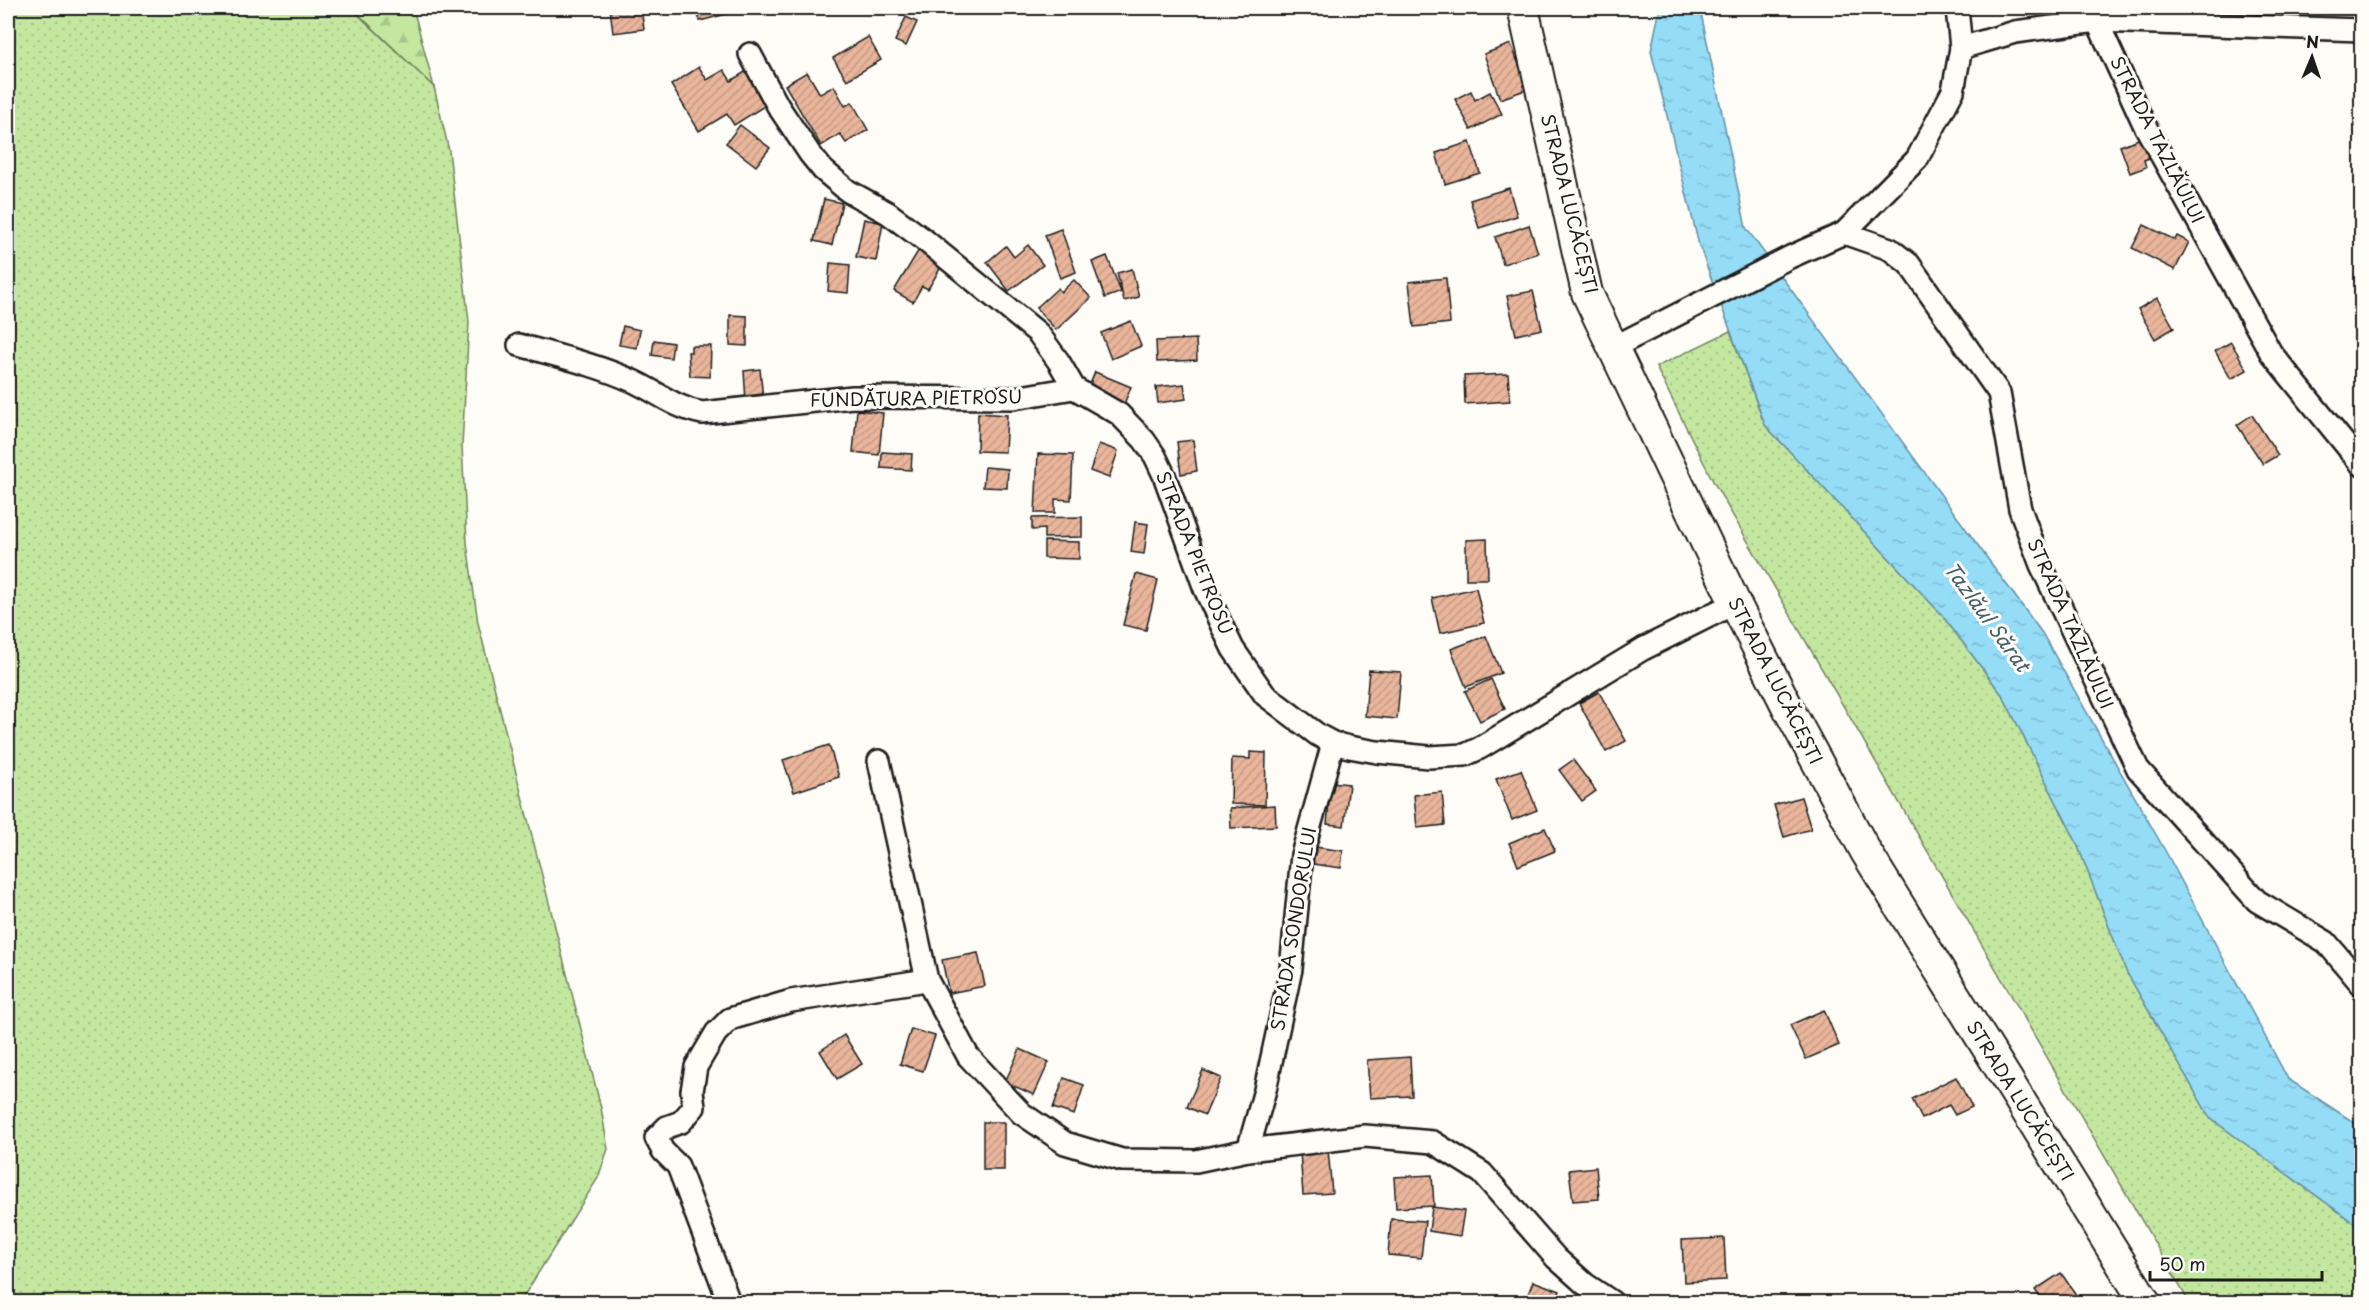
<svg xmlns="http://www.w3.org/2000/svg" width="2369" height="1310" font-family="'Playpen Sans',sans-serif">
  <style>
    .grass { fill: url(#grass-dots); stroke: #70825e; stroke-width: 1.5 }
    .forest { fill: url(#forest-firs); stroke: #70825e; stroke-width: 1.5 }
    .water { fill: url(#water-ripples); stroke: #658f9f; stroke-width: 1.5 }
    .building { fill: url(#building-hatch); stroke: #1c1c1c; stroke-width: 1.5 }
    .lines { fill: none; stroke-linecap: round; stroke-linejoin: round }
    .minor-casing { stroke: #1c1c1c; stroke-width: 26 }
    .secondary-casing { stroke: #1c1c1c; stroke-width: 34 }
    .minor { stroke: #fdfcf7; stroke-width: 21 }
    .secondary { stroke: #fdfcf7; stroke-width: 30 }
    .labels { text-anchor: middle; stroke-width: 6; stroke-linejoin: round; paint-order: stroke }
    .street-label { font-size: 18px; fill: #1c1c1c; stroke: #fdfcf7 }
    .water-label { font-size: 20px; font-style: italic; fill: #465f69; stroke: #fdfcf7 }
  </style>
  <defs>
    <pattern id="grass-dots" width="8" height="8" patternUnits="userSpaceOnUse" patternTransform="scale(1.5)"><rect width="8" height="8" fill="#c4e7a0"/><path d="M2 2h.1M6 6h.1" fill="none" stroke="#a8c689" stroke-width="1.8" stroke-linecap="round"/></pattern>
    <pattern id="forest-firs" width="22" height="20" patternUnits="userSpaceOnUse" patternTransform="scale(1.5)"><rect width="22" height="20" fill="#c4e7a0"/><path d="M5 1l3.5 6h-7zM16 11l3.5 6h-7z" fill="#a8c689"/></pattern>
    <pattern id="water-ripples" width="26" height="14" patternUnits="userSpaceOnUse" patternTransform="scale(1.5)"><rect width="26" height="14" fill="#95dcf7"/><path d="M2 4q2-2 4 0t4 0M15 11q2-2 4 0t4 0" fill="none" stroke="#80bcd3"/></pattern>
    <pattern id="building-hatch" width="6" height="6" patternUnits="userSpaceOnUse" patternTransform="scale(1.5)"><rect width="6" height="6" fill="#e9b59b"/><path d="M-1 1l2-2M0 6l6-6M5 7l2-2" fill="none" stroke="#c79b85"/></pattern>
  </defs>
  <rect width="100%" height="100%" fill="#fdfcf7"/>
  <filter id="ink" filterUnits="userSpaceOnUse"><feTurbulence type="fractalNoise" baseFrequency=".0167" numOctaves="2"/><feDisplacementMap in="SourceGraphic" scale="12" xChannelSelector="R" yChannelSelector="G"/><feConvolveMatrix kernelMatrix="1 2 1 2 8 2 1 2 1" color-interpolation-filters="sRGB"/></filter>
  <g filter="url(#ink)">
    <!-- grass -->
    <g class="grass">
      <polygon points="8,8 351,8 434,87 449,151 469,322 462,446 467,543 478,623 601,1108 608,1149 598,1178 520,1302 8,1302"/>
      <polygon points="1730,331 1765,425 1942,615 2003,696 2076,841 2126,971 2210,1118 2361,1228 2361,1302 2189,1302 1714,483 1656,367"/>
    </g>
    <!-- forest -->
    <polygon class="forest" points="352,8 413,8 434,87"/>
    <!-- water -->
    <polygon class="water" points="1660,8 1703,8 1701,13 1746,228 2042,633 2167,854 2288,1079 2361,1127 2361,1228 2210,1118 2126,971 2076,841 2003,696 1942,615 1765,425 1699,245 1651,51"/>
    <!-- building -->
    <g class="building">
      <polygon points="610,8 641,8 644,29 613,33"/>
      <polygon points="696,8 740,8 741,10 700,21"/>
      <polygon points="906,17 917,22 906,46 895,41"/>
      <polygon points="868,37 881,60 847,80 833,58"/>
      <polygon points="1511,44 1528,89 1500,99 1484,54"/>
      <polygon points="699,67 707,80 724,70 731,81 748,70 769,103 734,125 727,114 699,131 671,85"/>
      <polygon points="807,72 820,94 834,86 845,106 852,102 868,130 846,143 840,134 821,146 785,85"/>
      <polygon points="1471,91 1475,100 1490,92 1502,114 1471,130 1455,99"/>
      <polygon points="740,125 770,148 756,166 726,143"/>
      <polygon points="2144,137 2152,157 2144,160 2146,167 2130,173 2120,146"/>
      <polygon points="1470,142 1480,173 1445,184 1436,153"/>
      <polygon points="1509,188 1517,216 1479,228 1470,200"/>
      <polygon points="824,199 842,203 832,245 814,241"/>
      <polygon points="864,219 883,223 876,261 856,257"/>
      <polygon points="1529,225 1538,253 1503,264 1495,237"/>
      <polygon points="2144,225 2175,240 2177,236 2189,242 2175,270 2132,248"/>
      <polygon points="1061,229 1076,272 1060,278 1045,235"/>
      <polygon points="1028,245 1043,265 1009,291 987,262 1006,246 1014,257"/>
      <polygon points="920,248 944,262 928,289 922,286 913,302 894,291"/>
      <polygon points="1107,256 1121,292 1105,298 1092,262"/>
      <polygon points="830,263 850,265 848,293 828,291"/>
      <polygon points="1132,269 1139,297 1124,301 1117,273"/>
      <polygon points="1446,278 1450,323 1414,327 1409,282"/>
      <polygon points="1074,280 1091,298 1056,330 1036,308 1058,288 1061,292"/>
      <polygon points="1533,291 1542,329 1516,335 1507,296"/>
      <polygon points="2157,298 2174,328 2155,339 2138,309"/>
      <polygon points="730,315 747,316 747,346 730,345"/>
      <polygon points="1131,321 1141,346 1111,359 1101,333"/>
      <polygon points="623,326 640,330 637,348 619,345"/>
      <polygon points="1196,339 1197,360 1157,362 1156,341"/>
      <polygon points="654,340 673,343 671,358 652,355"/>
      <polygon points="2231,342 2247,370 2231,379 2215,351"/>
      <polygon points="691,346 711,346 710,377 690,376 688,352 691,352"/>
      <polygon points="760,369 763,399 746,401 744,371"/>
      <polygon points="1095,372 1131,387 1124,404 1088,389"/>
      <polygon points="1508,374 1510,401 1465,404 1464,376"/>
      <polygon points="1184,384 1186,399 1158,403 1156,387"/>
      <polygon points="857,410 883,413 879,455 853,452"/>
      <polygon points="978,413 1007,415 1005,452 977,451"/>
      <polygon points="2252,415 2278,455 2263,464 2237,425"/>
      <polygon points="1193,440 1197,471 1181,474 1177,442"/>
      <polygon points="1099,444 1118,451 1109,478 1090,471"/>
      <polygon points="882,452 912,454 911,470 881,468"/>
      <polygon points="1038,454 1073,455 1071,500 1055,499 1055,513 1035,513"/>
      <polygon points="985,467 1008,469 1007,488 983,487"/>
      <polygon points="1082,517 1082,537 1044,538 1044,529 1032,530 1032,518"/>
      <polygon points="1135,522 1148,524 1144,554 1131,552"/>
      <polygon points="1487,539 1488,579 1466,579 1466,540"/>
      <polygon points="1044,541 1079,542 1079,559 1044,558"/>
      <polygon points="1136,574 1158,580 1146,630 1123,625"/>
      <polygon points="1476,588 1484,623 1440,633 1432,598"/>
      <polygon points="1486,636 1501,673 1466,687 1451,649"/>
      <polygon points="1369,670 1401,672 1397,719 1365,716"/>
      <polygon points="1491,679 1505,709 1480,721 1465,691"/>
      <polygon points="1599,692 1626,741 1606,752 1579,703"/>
      <polygon points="829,745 839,777 794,792 783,760"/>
      <polygon points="1250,752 1266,753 1265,805 1231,804 1232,758 1250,759"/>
      <polygon points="1573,760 1596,791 1582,801 1559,770"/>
      <polygon points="1521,770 1537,810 1512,820 1496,779"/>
      <polygon points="1331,782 1349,784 1344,826 1327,824"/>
      <polygon points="1442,792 1445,825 1417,828 1414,795"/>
      <polygon points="1801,797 1811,829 1784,837 1774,805"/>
      <polygon points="1275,805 1276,826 1231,828 1230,808"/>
      <polygon points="1545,828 1555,851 1518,866 1509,843"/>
      <polygon points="1308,846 1343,851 1341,868 1306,863"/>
      <polygon points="978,953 985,986 949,993 942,960"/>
      <polygon points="1824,1010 1839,1045 1806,1059 1790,1025"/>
      <polygon points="911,1029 935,1036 923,1071 900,1064"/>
      <polygon points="844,1035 862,1064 837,1079 820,1051"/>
      <polygon points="1020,1049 1049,1062 1034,1095 1005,1082"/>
      <polygon points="1410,1057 1412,1096 1370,1098 1367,1060"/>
      <polygon points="1203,1070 1221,1078 1205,1115 1187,1107"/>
      <polygon points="1956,1077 1972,1107 1955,1115 1949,1105 1922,1119 1912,1099"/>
      <polygon points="1064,1078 1084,1085 1074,1115 1053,1108"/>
      <rect x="983" y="1122" width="21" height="48"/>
      <polygon points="1328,1149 1332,1193 1303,1195 1300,1151"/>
      <polygon points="1596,1167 1599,1199 1573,1201 1569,1170"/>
      <polygon points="1432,1175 1434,1206 1396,1208 1394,1177"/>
      <polygon points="1432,1207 1464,1211 1460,1236 1429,1231"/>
      <polygon points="1391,1219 1425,1221 1421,1258 1388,1255"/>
      <polygon points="1724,1238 1726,1280 1684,1282 1682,1240"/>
      <polygon points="2061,1273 2081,1302 2043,1302 2035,1290"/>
      <polygon points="1533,1281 1560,1291 1555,1302 1525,1302"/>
    </g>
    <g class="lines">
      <!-- minor casing -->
      <g class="minor-casing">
        <g id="minor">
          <polyline points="2097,21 2144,124 2271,353 2362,465"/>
          <polyline points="1961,48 2015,32 2097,21 2362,30"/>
          <polyline points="750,54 778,106 810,154 823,170 848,191 888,213 927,242 1038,333 1059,362 1074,388 1119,414 1144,440 1155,456 1164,475 1205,589 1220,622 1233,649 1265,695 1318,735 1333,743 1349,747 1377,752 1429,757 1465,755 1480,748 1643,649 1735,603"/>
          <polyline points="1844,233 1890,249 1909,264 1999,393 2020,509 2041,565 2138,769 2257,901 2326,942 2362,985"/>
          <path d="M519,345c39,11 79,20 116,37 23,11 41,26 67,31l151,-16 161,1 60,-10"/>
          <polyline points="1614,347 1790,257 1844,233 1917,159 1953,91 1961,48 1957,8"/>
          <polyline points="879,761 927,980 968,1056 1021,1113 1065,1143 1122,1160 1196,1161 1248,1150 1365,1136 1433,1142 1482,1173 1556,1258 1585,1284 1612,1302"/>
          <polyline points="1248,1150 1265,1090 1291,969 1302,855 1333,743"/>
          <polyline points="729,1302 678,1166 663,1151 656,1138 667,1127 681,1122 694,1107 692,1091 696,1067 716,1033 730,1019 791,1001 927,980"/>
        </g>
      </g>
      <!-- secondary casing -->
      <g class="secondary-casing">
        <polyline id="secondary" points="1523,8 1587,293 1735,603 1788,708 1866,852 2145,1302"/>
      </g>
      <!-- minor -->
      <use href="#minor" class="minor"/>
      <!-- secondary -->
      <use href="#secondary" class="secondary"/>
    </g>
  </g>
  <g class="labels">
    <!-- street labels -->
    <g class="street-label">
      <text transform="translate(2157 140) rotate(63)" y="6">STRADA TAZLĂULUI</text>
      <text transform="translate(1569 204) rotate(76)" y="6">STRADA LUCĂCEȘTI</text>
      <text transform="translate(916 399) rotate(-1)" y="6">FUNDĂTURA PIETROSU</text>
      <text transform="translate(1194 553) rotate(68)" y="6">STRADA PIETROSU</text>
      <text transform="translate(2070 624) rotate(66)" y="6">STRADA TAZLĂULUI</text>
      <text transform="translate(1775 681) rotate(63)" y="6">STRADA LUCĂCEȘTI</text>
      <text transform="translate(1294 929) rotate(-81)" y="6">STRADA SONDORULUI</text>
      <text transform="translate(2020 1101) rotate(58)" y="6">STRADA LUCĂCEȘTI</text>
    </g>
    <!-- water labels -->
    <g class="water-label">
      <text transform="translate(1987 617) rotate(54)" y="7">Tazlăul Sărat</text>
    </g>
  </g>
  <!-- margin -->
  <rect width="2369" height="1310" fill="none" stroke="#fdfcf7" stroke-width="30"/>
  <rect x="15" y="15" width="2339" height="1280" fill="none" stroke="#1c1c1c" stroke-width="2" filter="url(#ink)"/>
  <!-- north arrow -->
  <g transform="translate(2312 57) rotate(2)" stroke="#fdfcf7" stroke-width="4.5" paint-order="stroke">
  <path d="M0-4.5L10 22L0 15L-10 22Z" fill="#1c1c1c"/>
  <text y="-9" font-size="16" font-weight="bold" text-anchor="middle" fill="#1c1c1c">N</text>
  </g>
  <!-- scale -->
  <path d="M2150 1271v9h172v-9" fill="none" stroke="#1c1c1c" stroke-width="3"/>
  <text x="2159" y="1271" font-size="18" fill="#1c1c1c" stroke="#fdfcf7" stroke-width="4.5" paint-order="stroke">50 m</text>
</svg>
